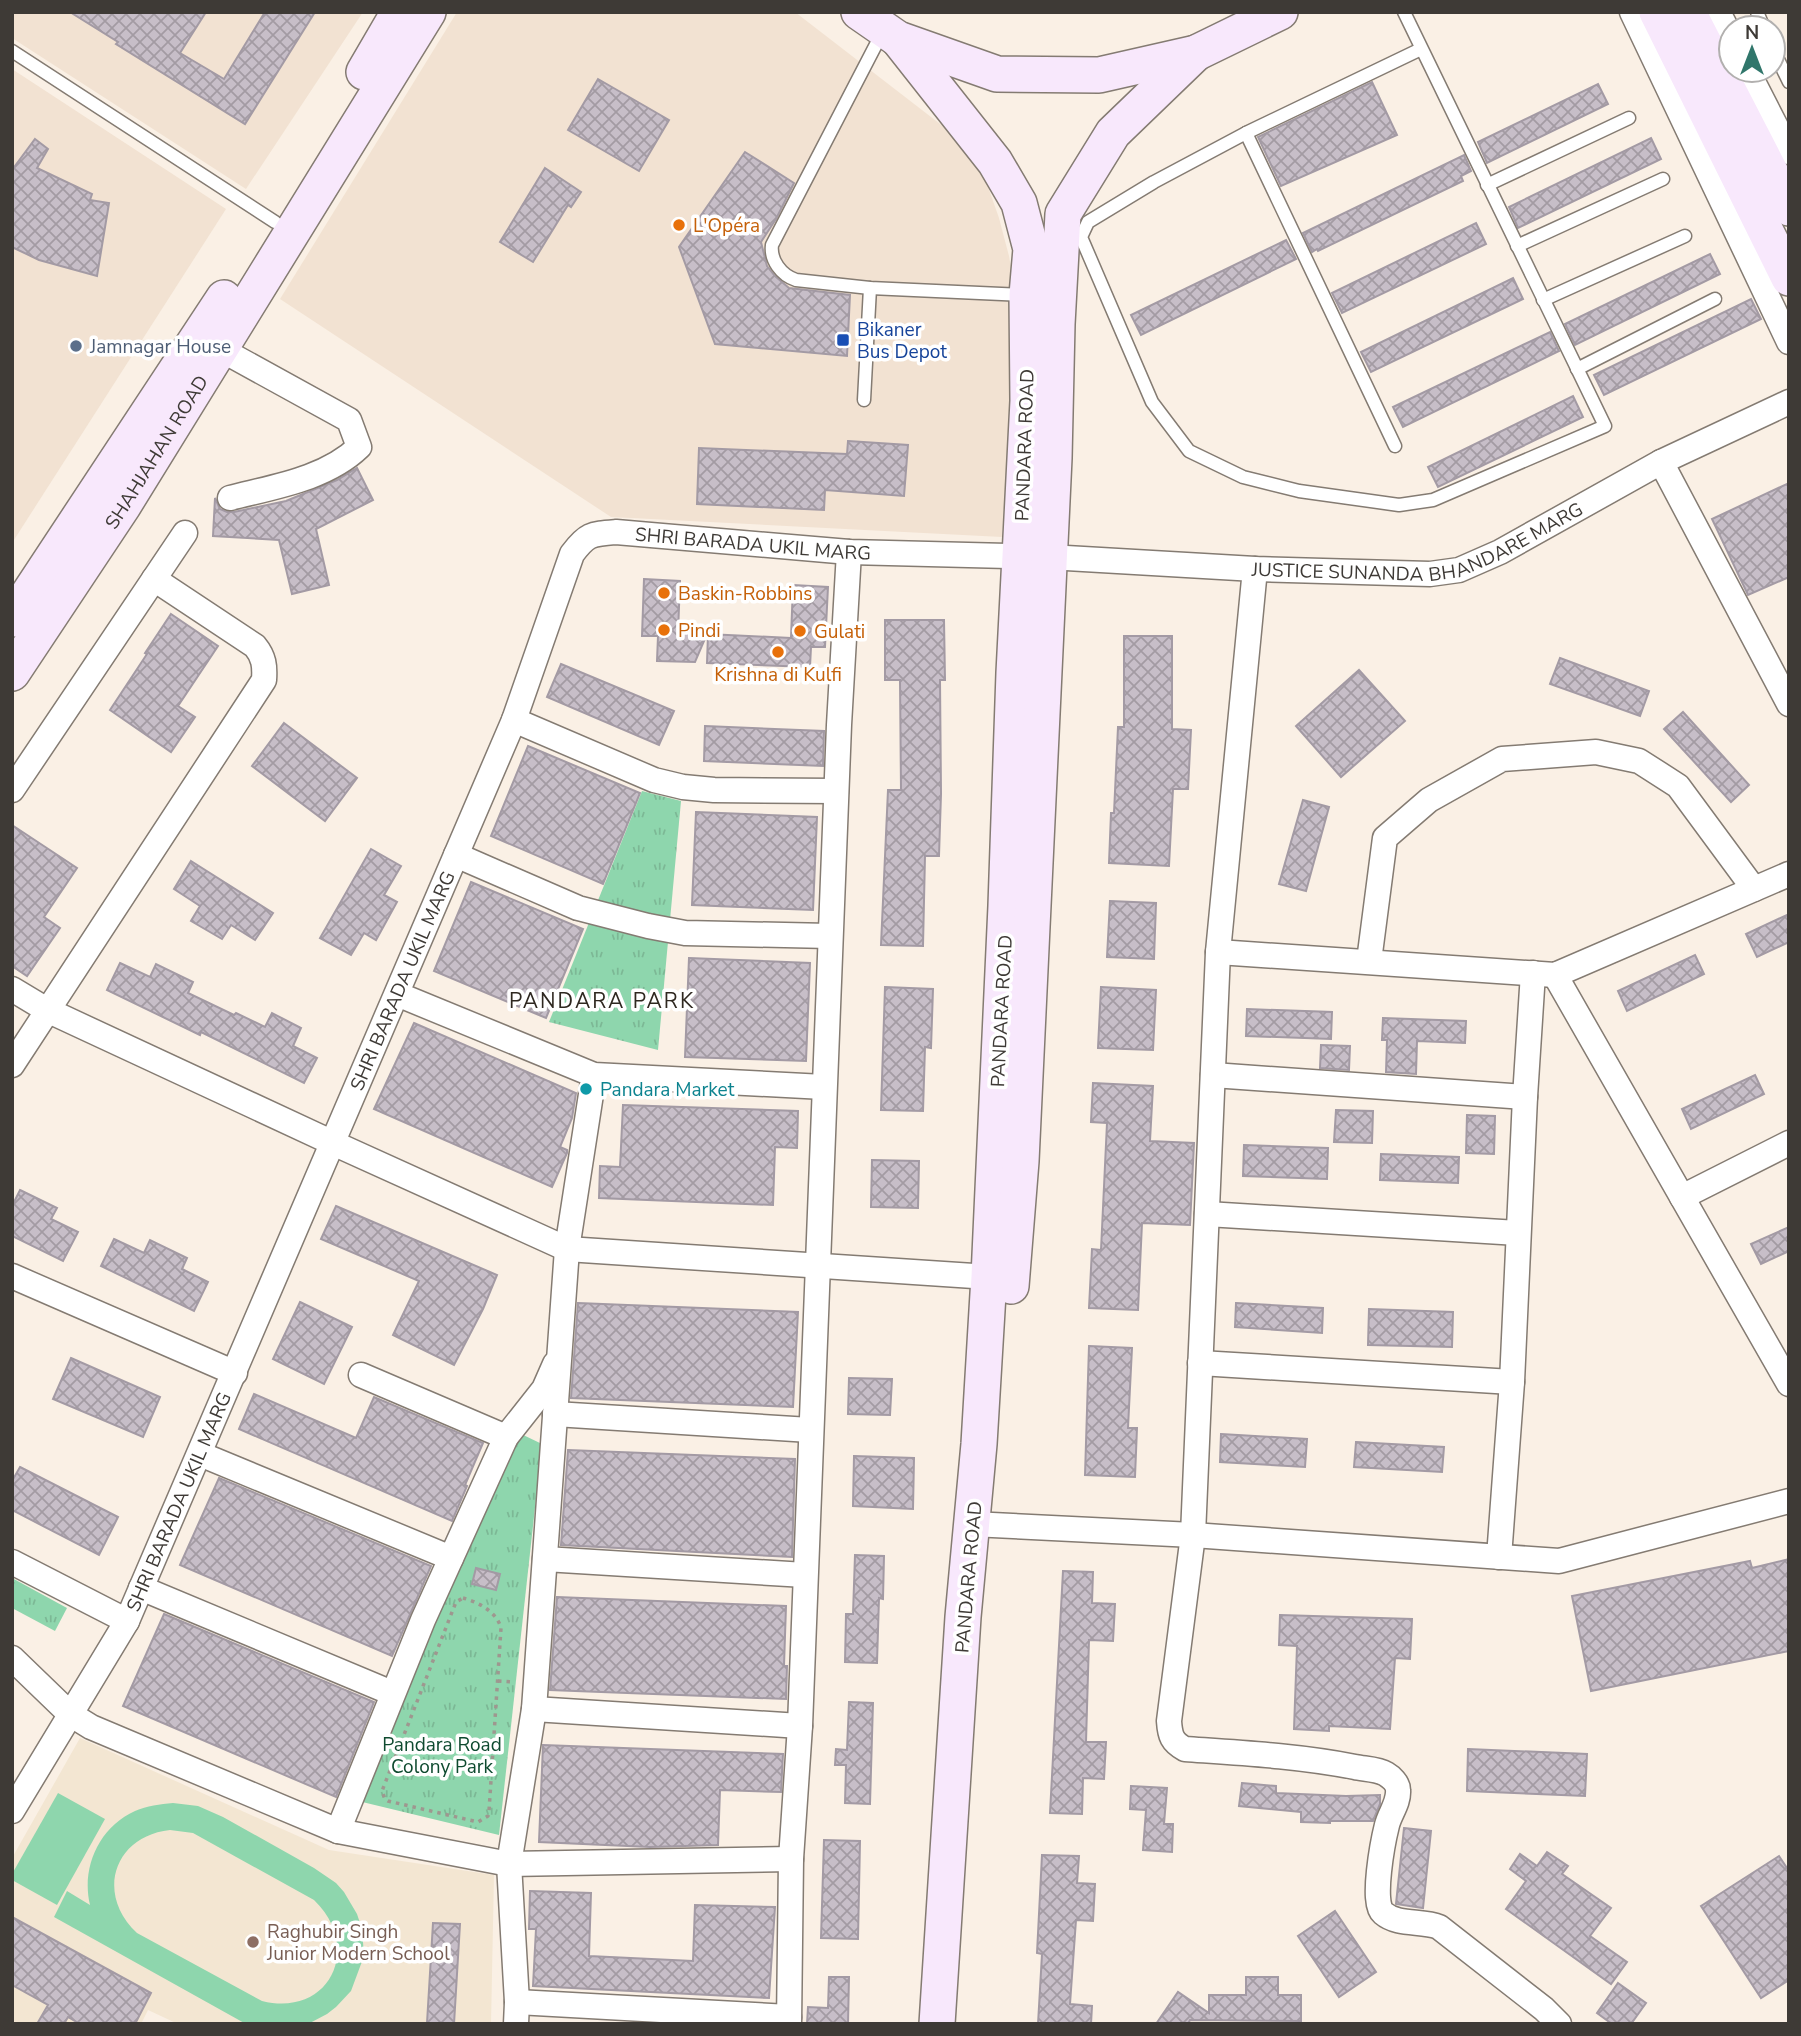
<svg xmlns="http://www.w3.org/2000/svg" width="1801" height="2036" font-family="'Nunito Sans',sans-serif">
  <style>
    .built { fill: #f2e2d2 }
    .education { fill: #f3e6d2 }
    .park { fill: url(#park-tufts) }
    .pitch { fill: #8ed6ad; fill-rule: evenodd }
    .building { fill: url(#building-cross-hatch); stroke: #a39aa4; stroke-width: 2 }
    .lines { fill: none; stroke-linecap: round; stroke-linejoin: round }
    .lane-casing { stroke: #847b72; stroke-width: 15 }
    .street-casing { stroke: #847b72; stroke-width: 27 }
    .secondary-casing { stroke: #847b72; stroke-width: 38 }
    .path { stroke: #9e978f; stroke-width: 3.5; stroke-dasharray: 3.5 5; stroke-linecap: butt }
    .lane { stroke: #fff; stroke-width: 12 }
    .street { stroke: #fff; stroke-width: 24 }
    .secondary { stroke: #f8e8fc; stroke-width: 35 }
    .food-dot { fill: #e8710a; stroke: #fff; stroke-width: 2.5 }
    .transit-dot { fill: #1a4fb4; stroke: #fff; stroke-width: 2.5 }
    .service-dot { fill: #5c6f8a; stroke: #fff; stroke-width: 2.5 }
    .culture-dot { fill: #0f9aa8; stroke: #fff; stroke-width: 2.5 }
    .education-dot { fill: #8d6e63; stroke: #fff; stroke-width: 2.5 }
    .labels { text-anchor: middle; stroke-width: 7; stroke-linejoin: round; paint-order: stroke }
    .food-label { font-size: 19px; fill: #c56008; stroke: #fff; text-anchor: start }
    .transit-label { font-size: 19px; fill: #164399; stroke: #fff; text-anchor: start }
    .service-label { font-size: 19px; fill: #4e5e75; stroke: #fff; text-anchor: start }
    .street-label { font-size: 19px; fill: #3e3a36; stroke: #fff }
    .culture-label { font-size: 19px; fill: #0d838f; stroke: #fff; text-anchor: start }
    .park-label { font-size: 19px; fill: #0e4a2f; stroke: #fff }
    .education-label { font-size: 19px; fill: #785e54; stroke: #fff; text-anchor: start }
    .neighbourhood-label { font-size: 21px; letter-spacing: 2px; fill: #2f2820; stroke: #fff }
  </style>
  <defs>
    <pattern id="park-tufts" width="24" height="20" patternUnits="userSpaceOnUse" patternTransform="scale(1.75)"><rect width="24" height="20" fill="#8ed6ad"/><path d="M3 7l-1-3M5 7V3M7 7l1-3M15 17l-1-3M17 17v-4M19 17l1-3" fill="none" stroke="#7cb895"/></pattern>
    <pattern id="building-cross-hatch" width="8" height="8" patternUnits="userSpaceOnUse" patternTransform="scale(1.75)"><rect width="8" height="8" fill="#c7bec8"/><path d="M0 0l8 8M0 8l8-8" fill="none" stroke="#a39ba3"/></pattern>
  </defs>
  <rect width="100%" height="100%" fill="#faf0e5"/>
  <!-- built -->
  <g class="built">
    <polygon points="12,12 363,12 246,189 12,38"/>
    <polygon points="457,12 795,12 944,127 968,153 986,181 999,218 1009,256 1014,285 1016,321 1002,537 611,517 280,299"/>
    <polygon points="12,69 226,209 12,543"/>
  </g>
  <!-- education -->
  <polygon class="education" points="80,1738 329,1850 494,1875 491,2024 178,2024 148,2010 141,2024 12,2024 12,1858"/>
  <!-- park -->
  <g class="park">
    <polygon points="642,791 681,801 658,1050 549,1022"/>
    <polygon points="517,1432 542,1444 499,1835 354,1800"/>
    <polygon points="12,1578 67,1608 55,1631 12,1608"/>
  </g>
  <!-- pitch -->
  <g class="pitch">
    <polygon points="58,1793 105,1819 57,1905 12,1880 12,1874"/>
    <path d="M173,1803l25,3 25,11 91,51 22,15 8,9 13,22 5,15 2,27 -13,35 -15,16 -9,7 -19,10h-62l-192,-107 13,-26 23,14c-9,-37 9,-78 45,-94 12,-5 25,-7 38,-8zM170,1830l23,3 121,67c49,47 16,118 -52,101l-125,-68c-42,-39 -23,-97 33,-103z"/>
  </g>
  <!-- building -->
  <g class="building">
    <polygon points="70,12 206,12 180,53 224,79 265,12 315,12 245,124 116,44 118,42"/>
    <polygon points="598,79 669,120 639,171 568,130"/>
    <polygon points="1372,82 1397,135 1281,186 1258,137"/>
    <polygon points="1598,84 1608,104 1487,163 1478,142"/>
    <polygon points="1651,138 1661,159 1518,228 1509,207"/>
    <polygon points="35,139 48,149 37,168 92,194 90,200 109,203 97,276 39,260 12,247 12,170"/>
    <polygon points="745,152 794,183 776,219 761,242 767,266 775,276 789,288 850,295 847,356 715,344 679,247"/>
    <polygon points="1464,155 1471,171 1461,176 1463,181 1318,251 1317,249 1312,252 1303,233"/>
    <polygon points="545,168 581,192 571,207 568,205 533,262 500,242"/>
    <polygon points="1476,223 1486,244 1342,313 1332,293"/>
    <polygon points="1286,240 1296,259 1141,335 1131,315"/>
    <polygon points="1710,254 1720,274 1575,345 1565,324"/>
    <polygon points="1513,278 1523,299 1371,372 1361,352"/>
    <polygon points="1751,299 1761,319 1604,395 1594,375"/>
    <polygon points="1550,332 1559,351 1403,427 1393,407"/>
    <polygon points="1573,396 1583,417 1438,487 1428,467"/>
    <polygon points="848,441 908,445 904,496 825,490 824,510 697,504 699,448 847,454"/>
    <polygon points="357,468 373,500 316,529 329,585 292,594 279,540 213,536 215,498 220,509 227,512 234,512 286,501 337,480"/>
    <polygon points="1789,483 1789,577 1748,595 1712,519"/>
    <polygon points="644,579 680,581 678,633 707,634 695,662 657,661 658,636 642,636"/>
    <polygon points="793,585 828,587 825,647 811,647 810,667 707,663 708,634 791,638"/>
    <polygon points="171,614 218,646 178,706 195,717 171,752 110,710 147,654 145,653"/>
    <polygon points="885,620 944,620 945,680 940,680 941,794 939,856 925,856 923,946 881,945 888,790 901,790 900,680 885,680"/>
    <polygon points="1124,636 1172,636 1172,729 1191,730 1188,789 1173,789 1169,866 1109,863 1111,813 1114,813 1118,727 1124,727"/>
    <polygon points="1560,658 1649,691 1640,716 1550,684"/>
    <polygon points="561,664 674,711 659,745 547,697"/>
    <polygon points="1359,670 1405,721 1341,777 1296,726"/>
    <polygon points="1683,712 1749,785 1731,802 1664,729"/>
    <polygon points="284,723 357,778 325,821 252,766"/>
    <polygon points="705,726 824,731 823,766 704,761"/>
    <polygon points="528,746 640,793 603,884 491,836"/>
    <polygon points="1303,800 1329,807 1306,891 1279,884"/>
    <polygon points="696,812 817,817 813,910 692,905"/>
    <polygon points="12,825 77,868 44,917 60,928 27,976 12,966"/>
    <polygon points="371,849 401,866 384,895 397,902 376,940 364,933 351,955 320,938"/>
    <polygon points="191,861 273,913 255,940 231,925 222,939 191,921 200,906 174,889"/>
    <polygon points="471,882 583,929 546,1018 434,971"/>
    <polygon points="1110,901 1156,903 1154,959 1107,957"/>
    <polygon points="1789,914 1789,942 1757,957 1746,934"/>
    <polygon points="1695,955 1704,974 1627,1011 1618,991"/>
    <polygon points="689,958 810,963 806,1061 685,1057"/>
    <polygon points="120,963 150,977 156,964 193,982 188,993 234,1015 236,1013 265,1027 272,1013 301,1028 293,1046 317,1058 304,1083 201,1032 200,1035 107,990"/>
    <polygon points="885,987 933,989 931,1048 925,1047 923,1111 881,1110"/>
    <polygon points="1101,987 1156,990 1153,1050 1098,1048"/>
    <polygon points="1247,1009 1332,1012 1331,1039 1246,1036"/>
    <polygon points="1383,1018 1466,1021 1465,1043 1417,1041 1416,1074 1386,1072 1387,1040 1382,1040"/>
    <polygon points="414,1023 576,1093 572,1118 560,1147 567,1150 567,1153 552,1187 374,1109"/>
    <polygon points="1321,1045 1350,1046 1349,1070 1320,1068"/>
    <polygon points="1755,1075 1764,1094 1691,1129 1682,1109"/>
    <polygon points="1093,1083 1153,1086 1150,1141 1194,1143 1190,1225 1142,1223 1138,1310 1089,1308 1092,1249 1101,1250 1107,1123 1091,1122"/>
    <polygon points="623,1105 798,1111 797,1148 775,1147 773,1205 599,1198 600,1166 620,1167"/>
    <polygon points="1336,1110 1373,1111 1372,1143 1334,1142"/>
    <polygon points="1467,1115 1495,1116 1494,1154 1466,1153"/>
    <polygon points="1244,1145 1328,1148 1327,1179 1243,1176"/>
    <polygon points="1381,1154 1459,1157 1458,1183 1380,1180"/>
    <polygon points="872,1160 919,1161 918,1208 871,1207"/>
    <polygon points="20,1190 57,1208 51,1219 78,1232 63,1261 12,1236 12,1206"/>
    <polygon points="336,1206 497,1275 483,1309 454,1365 393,1335 419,1281 321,1239"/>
    <polygon points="1789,1227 1789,1251 1761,1264 1751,1244"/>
    <polygon points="114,1239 144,1253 150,1240 187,1258 182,1269 208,1282 194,1311 101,1266"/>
    <polygon points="300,1302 352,1327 324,1384 273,1359"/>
    <polygon points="578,1303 798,1312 793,1407 571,1398"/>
    <polygon points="1236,1303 1323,1308 1322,1333 1235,1327"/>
    <polygon points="1369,1309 1453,1312 1452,1347 1368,1345"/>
    <polygon points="1089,1346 1132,1348 1128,1428 1137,1428 1135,1477 1085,1475"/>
    <polygon points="71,1358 160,1397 143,1437 53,1399"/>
    <polygon points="849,1378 892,1379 890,1415 848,1414"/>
    <polygon points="254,1394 356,1438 374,1397 483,1443 465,1485 467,1486 452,1521 239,1429"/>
    <polygon points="1221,1434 1307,1439 1305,1467 1220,1462"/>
    <polygon points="1356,1442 1444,1447 1442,1472 1354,1467"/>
    <polygon points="568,1450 795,1459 792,1557 561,1545"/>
    <polygon points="854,1456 914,1458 913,1509 853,1506"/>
    <polygon points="20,1467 118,1517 99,1555 12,1510 12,1481"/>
    <polygon points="219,1478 431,1566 392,1656 180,1565"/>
    <polygon points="855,1555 884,1556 883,1599 879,1598 877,1663 845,1662 846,1614 853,1614"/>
    <polygon points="1789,1559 1789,1651 1591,1691 1572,1596 1750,1561 1752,1568"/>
    <polygon points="476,1568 500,1574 496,1590 472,1584"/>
    <polygon points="1063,1571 1093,1572 1092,1603 1115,1604 1113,1641 1089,1640 1086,1742 1106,1742 1104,1779 1083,1778 1082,1814 1050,1813"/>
    <polygon points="557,1597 786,1606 784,1666 787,1666 786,1699 550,1690"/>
    <polygon points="164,1614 374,1702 336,1797 123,1706"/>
    <polygon points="1280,1615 1412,1619 1410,1659 1395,1658 1390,1729 1329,1726 1329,1731 1294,1729 1297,1646 1279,1645"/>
    <polygon points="849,1702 873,1703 870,1804 845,1803 846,1765 835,1765 836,1749 847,1750"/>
    <polygon points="543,1745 783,1754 781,1792 720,1790 718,1845 650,1847 539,1842"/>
    <polygon points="1468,1749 1587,1754 1585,1796 1467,1791"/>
    <polygon points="1242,1783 1276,1786 1276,1793 1346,1796 1380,1795 1380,1804 1373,1821 1330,1821 1330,1823 1301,1822 1301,1812 1239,1806"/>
    <polygon points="1131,1786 1167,1788 1164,1824 1173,1824 1172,1852 1143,1850 1146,1810 1130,1809"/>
    <polygon points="1404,1828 1431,1831 1423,1908 1396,1904"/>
    <polygon points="824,1840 860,1841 858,1939 821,1938"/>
    <polygon points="1547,1852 1568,1866 1562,1874 1611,1908 1590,1936 1627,1962 1611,1984 1506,1909 1526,1881 1510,1869 1520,1854 1537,1866"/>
    <polygon points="1042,1855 1079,1856 1077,1883 1095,1884 1093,1921 1076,1920 1070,2004 1092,2006 1091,2024 1038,2024 1042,1954 1037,1953"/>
    <polygon points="1779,1856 1789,1871 1789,1980 1761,1998 1701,1906"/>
    <polygon points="530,1891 591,1893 589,1956 693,1961 695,1905 775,1907 769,1998 533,1986 536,1929 529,1929"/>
    <polygon points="1335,1911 1376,1972 1339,1997 1298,1936"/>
    <polygon points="12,1917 151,1993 135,2024 80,2024 68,2017 64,2024 37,2024 48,2005 12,1985"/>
    <polygon points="433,1923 460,1924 454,2024 427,2023"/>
    <polygon points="829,1977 849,1977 848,2024 807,2024 808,2007 828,2008"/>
    <polygon points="1246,1977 1278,1977 1278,1995 1301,1995 1301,2021 1190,2020 1188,2024 1156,2024 1178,1992 1209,2013 1209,1995 1246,1995"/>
    <polygon points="1618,1983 1646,2003 1631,2024 1612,2024 1597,2013"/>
  </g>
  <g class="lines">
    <!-- lane casing -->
    <g class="lane-casing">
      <g id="lane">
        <polyline points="1404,12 1605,426 1433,500 1399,505 1299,491 1243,477 1189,451 1152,402 1081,237 1088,222 1154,182 1246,133 1421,49"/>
        <polyline points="1757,12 1764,28"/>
        <path d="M882,33l-110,212c-2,15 9,30 24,35l74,8 154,7"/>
        <polyline points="1773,49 1789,82"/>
        <polyline points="12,51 275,222"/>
        <polyline points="1246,133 1395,446"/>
        <polyline points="1487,185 1629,118"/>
        <polyline points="1517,246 1663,179"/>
        <polyline points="1543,300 1685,236"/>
        <polyline points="1577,369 1715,299"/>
        <polyline points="864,400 870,288"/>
      </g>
    </g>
    <!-- street casing -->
    <g class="street-casing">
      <g id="street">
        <polyline points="1632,12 1789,342"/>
        <polyline points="1718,12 1731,37"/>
        <polyline points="1747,70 1789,152"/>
        <path d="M220,349l129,71 10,27c-33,32 -86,40 -129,51"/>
        <polyline points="1661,462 1789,704"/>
        <path d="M1255,569l-37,383 -25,583 -24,186c1,15 3,21 16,28 57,4 114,7 170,18 9,2 23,2 31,7 5,3 12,9 12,16 1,13 -8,23 -11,35 -4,16 -16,78 -4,88 15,13 39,7 56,14l105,82 15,15"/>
        <polyline points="514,720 654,780 683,787 714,790 836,791"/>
        <polyline points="12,790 185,533"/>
        <polyline points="456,855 578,908 648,926 685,933 830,936"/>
        <polyline points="1218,952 1555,975 1789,874"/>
        <polyline points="1369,961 1385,838 1429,800 1502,759 1596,752 1639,761 1678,786 1754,889"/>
        <polyline points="1555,975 1789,1384"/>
        <polyline points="12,989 47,1010 333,1143 567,1249 989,1277"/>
        <polyline points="397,994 594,1075 824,1087"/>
        <path d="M12,1065l252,-385c1,-14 0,-23 -9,-34l-101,-67"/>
        <polyline points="1213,1075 1525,1097"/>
        <polyline points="1682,1197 1789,1143"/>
        <polyline points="1207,1214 1518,1233"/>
        <polyline points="12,1276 235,1373"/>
        <polyline points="1200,1363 1512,1382"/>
        <polyline points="361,1375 506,1437"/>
        <polyline points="555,1414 810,1430"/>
        <polyline points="200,1454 451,1558"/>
        <polyline points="972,1524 1193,1535 1559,1561 1789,1501"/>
        <polyline points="1499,1557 1512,1382 1525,1097 1533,973"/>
        <polyline points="545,1559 805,1575"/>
        <polyline points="12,1562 127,1621"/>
        <polyline points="141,1588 392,1693"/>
        <polyline points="12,1658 70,1714 91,1727 338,1831 509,1864 791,1859"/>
        <polyline points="534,1709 800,1726"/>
        <path id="s1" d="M12,1811l115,-190 387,-901 58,-166c15,-20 19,-20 44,-22l233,20 200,5 206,12 175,5 29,-4 41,-18 161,-90 128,-60"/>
        <polyline points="338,1831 423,1620 506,1437 544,1389 555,1364"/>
        <polyline points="517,2002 789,2017"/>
        <polyline points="516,2024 517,2002 509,1864 534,1709 567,1249 594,1075"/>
        <polyline points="789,2024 791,1859 800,1726 839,725 849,552"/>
      </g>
    </g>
    <!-- secondary casing -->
    <g class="secondary-casing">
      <g id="secondary">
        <polyline points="859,12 898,39 997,74 1099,75 1196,53 1280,12"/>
        <polyline points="1657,12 1789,278"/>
        <polyline points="1688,12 1789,208"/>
        <polyline points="898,39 995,162 1019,203 1031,249 1027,295 1028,401 1014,673 1006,906 989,1277 979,1444 963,1617 937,2024"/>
        <polyline points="364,72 399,12"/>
        <polyline points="12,619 224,298"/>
        <path id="s2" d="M12,673l111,-167 305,-494"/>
        <polyline points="1011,1286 1021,1161 1054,458 1057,324 1063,214 1113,133 1196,53"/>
      </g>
    </g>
    <!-- path -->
    <g class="path">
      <path d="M463,1598c15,4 34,14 38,30l-12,183 -1,5 -10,6 -90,-21 -3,-2 -3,-8 74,-189z"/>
      <polyline points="498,1681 513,1682"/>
    </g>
    <!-- lane -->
    <use href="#lane" class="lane"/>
    <!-- street -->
    <use href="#street" class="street"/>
    <!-- secondary -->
    <use href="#secondary" class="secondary"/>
  </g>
  <!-- markers -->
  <g class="food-dot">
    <circle cx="679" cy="225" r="7"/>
    <circle cx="664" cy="593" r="7"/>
    <circle cx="664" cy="630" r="7"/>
    <circle cx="800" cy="631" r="7"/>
    <circle cx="778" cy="652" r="7"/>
  </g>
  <rect class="transit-dot" x="836" y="333" width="14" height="14" rx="3.5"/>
  <circle class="service-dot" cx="76" cy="346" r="7"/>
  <circle class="culture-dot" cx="586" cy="1089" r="7"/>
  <circle class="education-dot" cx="253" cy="1942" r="7"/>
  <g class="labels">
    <!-- food labels -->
    <g class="food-label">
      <text x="693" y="232">L'Opéra</text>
      <text x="678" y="600">Baskin-Robbins</text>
      <text x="678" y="637">Pindi</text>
      <text x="814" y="638">Gulati</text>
      <text x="778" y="681" text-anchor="middle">Krishna di Kulfi</text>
    </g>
    <!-- transit labels -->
    <g class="transit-label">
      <text x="857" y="336">Bikaner<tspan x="857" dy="22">Bus Depot</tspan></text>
    </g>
    <!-- service labels -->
    <g class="service-label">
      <text x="90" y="353">Jamnagar House</text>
    </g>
    <!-- street labels -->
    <g class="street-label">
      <text transform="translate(1024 445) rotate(-88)" y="7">PANDARA ROAD</text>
      <text dy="7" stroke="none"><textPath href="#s2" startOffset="264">SHAHJAHAN ROAD</textPath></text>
      <text dy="7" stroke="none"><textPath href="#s1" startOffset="2240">JUSTICE SUNANDA BHANDARE MARG</textPath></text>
      <text dy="7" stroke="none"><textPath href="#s1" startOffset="1568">SHRI BARADA UKIL MARG</textPath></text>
      <text dy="7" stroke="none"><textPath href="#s1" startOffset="919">SHRI BARADA UKIL MARG</textPath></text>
      <text transform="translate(1001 1011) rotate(-87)" y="7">PANDARA ROAD</text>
      <text dy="7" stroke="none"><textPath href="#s1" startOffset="352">SHRI BARADA UKIL MARG</textPath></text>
      <text transform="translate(968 1577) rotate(-85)" y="7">PANDARA ROAD</text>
    </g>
    <!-- culture labels -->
    <g class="culture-label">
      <text x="600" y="1096">Pandara Market</text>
    </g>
    <!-- park labels -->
    <g class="park-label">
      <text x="442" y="1751">Pandara Road<tspan x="442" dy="22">Colony Park</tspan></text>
    </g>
    <!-- education labels -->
    <g class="education-label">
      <text x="267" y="1938">Raghubir Singh<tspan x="267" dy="22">Junior Modern School</tspan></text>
    </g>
    <!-- neighbourhood labels -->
    <g class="neighbourhood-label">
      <text x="602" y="1008">PANDARA PARK</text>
    </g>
  </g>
  <!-- border -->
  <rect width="1801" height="2036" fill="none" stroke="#3e3a36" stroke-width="28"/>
  <!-- north arrow -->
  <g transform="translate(1752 49)"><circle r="33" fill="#ffffff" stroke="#b2b0af" stroke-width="2"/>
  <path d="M0-5L12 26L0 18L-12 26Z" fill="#30766b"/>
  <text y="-10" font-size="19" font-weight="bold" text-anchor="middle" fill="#3e3a36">N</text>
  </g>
</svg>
